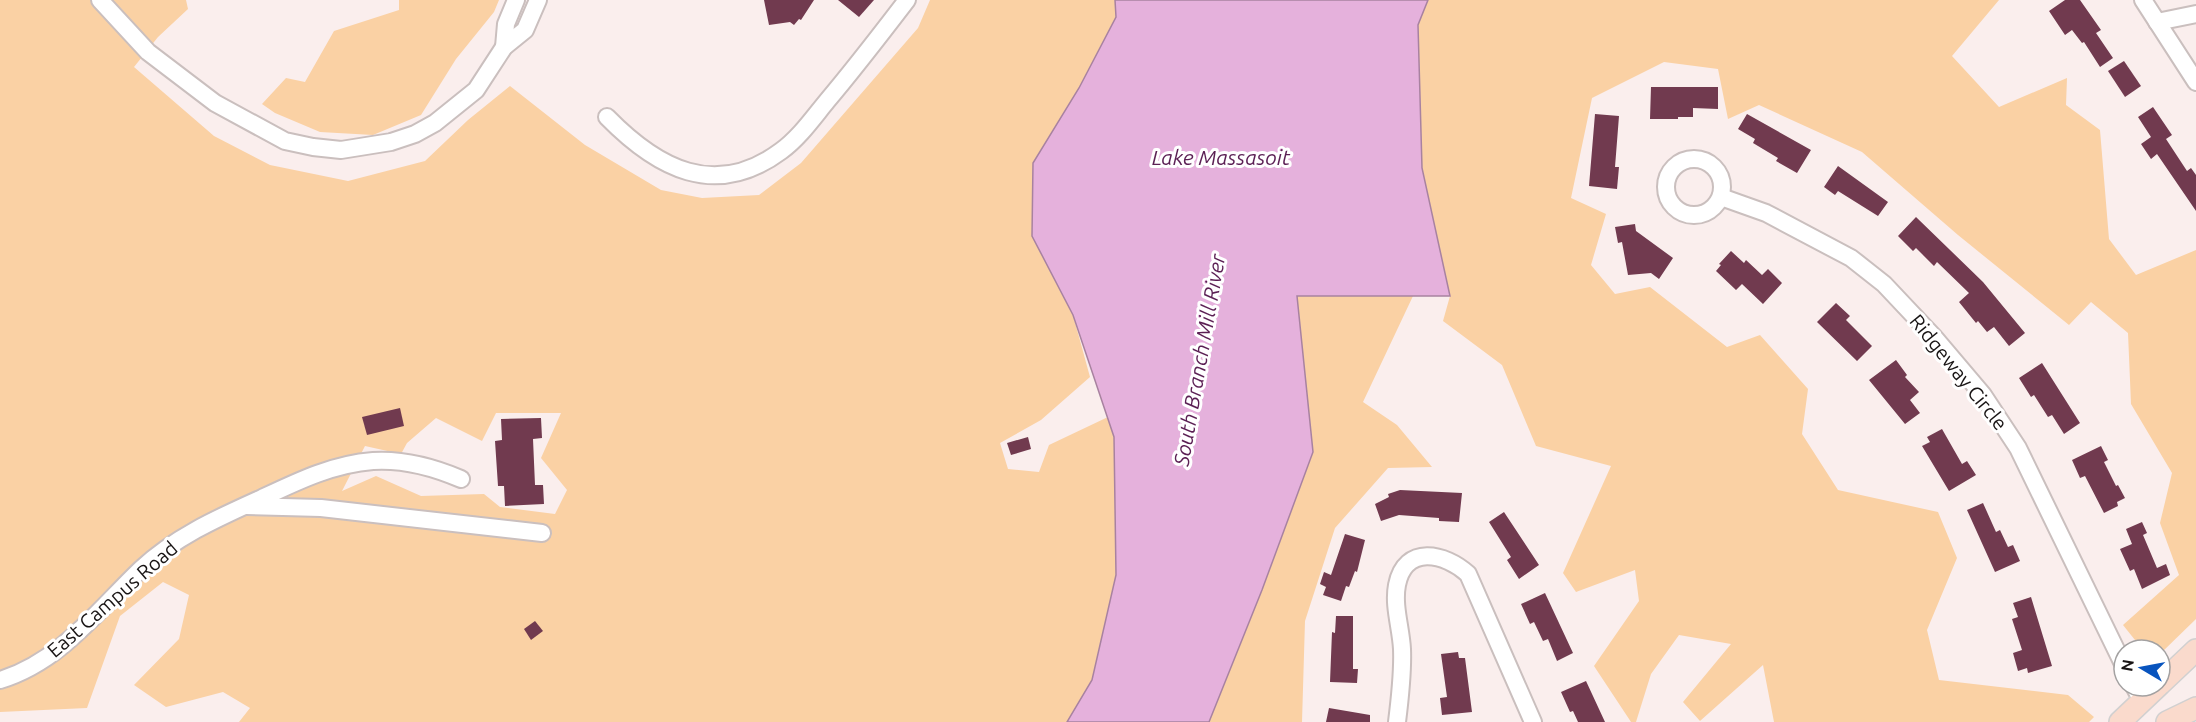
<svg xmlns="http://www.w3.org/2000/svg" width="2196" height="722" viewBox="0 0 2196 722" font-family="Ubuntu,sans-serif">
	<rect width="100%" height="100%" fill="#faeeed"/>
	<!-- green -->
	<g fill="#fad1a4" fill-rule="evenodd">
		<path d="M0,0H186L188,9L158,37L134,67L214,136L270,165L348,181L425,161L468,120L510,86L585,145L661,190L702,198L759,195L801,163L918,28L930,0H1115L1116,17L1079,88L1032,236L1073,315L1090,377L1041,420L1000,443L1008,469L1039,472L1049,445L1108,417L1114,437L1116,575L1092,681L1067,722H239L250,708L223,692L166,707L134,685L179,639L189,595L163,582L120,616L87,708L0,712ZM496,413H561L541,458L567,490L555,514L500,507L484,494L421,496L376,476L342,491L365,446L401,454L407,443L436,418L482,441Z"/>
		<polygon points="399,0 499,0 494,12 456,59 421,115 373,135 320,132 275,113 262,104 286,78 305,82 334,31 399,10"/>
		<polygon points="1428,0 1999,0 1952,56 1999,107 2067,78 2066,105 2100,130 2109,239 2136,275 2196,250 2196,619 2160,654 2160,650 2143,650 2123,625 2179,575 2160,523 2172,473 2131,404 2128,333 2091,302 2069,325 1958,235 1862,152 1759,105 1728,119 1718,69 1664,62 1592,98 1571,198 1606,214 1591,265 1615,294 1650,287 1727,347 1760,335 1808,389 1802,434 1838,490 1938,512 1957,558 1927,630 1939,680 2068,695 2094,717 2089,722 1774,722 1763,665 1700,721 1683,702 1731,644 1679,635 1651,674 1636,722 1631,722 1594,666 1639,601 1635,570 1576,592 1563,573 1611,466 1536,446 1502,365 1443,321 1450,296 1422,168 1418,25"/>
		<polygon points="1296,295 1413,296 1363,402 1397,425 1432,467 1388,468 1335,528 1305,621 1302,722 1209,722 1262,590 1313,452"/>
	</g>
	<!-- water -->
	<polygon fill="#e5b1dc" stroke="#a882a0" stroke-width="1.5" points="1115,0 1428,0 1418,25 1422,168 1450,296 1297,296 1313,452 1262,590 1209,722 1067,722 1092,680 1116,575 1114,437 1073,315 1032,236 1033,163 1079,88 1116,17"/>
	<!-- building -->
	<g fill="#713a4f">
		<polygon points="764,0 814,0 801,20 799,19 794,25 790,22 769,25"/>
		<polygon points="838,0 874,0 859,17"/>
		<polygon points="2065,0 2080,0 2101,30 2096,33 2113,58 2100,67 2084,42 2082,43 2072,30 2065,35 2049,11"/>
		<polygon points="2124,61 2141,86 2125,97 2108,71"/>
		<polygon points="1651,87 1718,87 1718,109 1693,108 1693,117 1678,117 1678,119 1650,119"/>
		<polygon points="2153,107 2172,135 2166,139 2187,171 2191,168 2196,175 2196,211 2157,154 2151,159 2141,144 2151,137 2138,117"/>
		<polygon points="1595,114 1619,116 1615,167 1619,167 1617,189 1589,186"/>
		<polygon points="1747,114 1811,150 1797,173 1776,161 1778,158 1753,143 1755,139 1738,129"/>
		<polygon points="1838,166 1888,202 1878,216 1838,191 1835,195 1824,187"/>
		<polygon points="1916,217 1983,282 2025,333 2009,346 1994,327 1987,332 1978,321 1976,323 1959,302 1969,293 1937,262 1934,266 1916,248 1913,251 1898,236"/>
		<polygon points="1635,224 1636,231 1673,258 1659,279 1651,273 1628,275 1622,242 1618,243 1615,227"/>
		<polygon points="1731,251 1744,263 1746,260 1762,275 1768,269 1782,283 1763,304 1742,284 1736,290 1716,271 1721,265 1719,264"/>
		<polygon points="1836,303 1850,316 1846,320 1872,346 1857,361 1817,322"/>
		<polygon points="1896,360 1907,375 1905,377 1919,392 1910,400 1920,413 1905,424 1869,380"/>
		<polygon points="2042,363 2080,423 2064,434 2052,415 2048,417 2034,395 2031,397 2019,378"/>
		<polygon points="400,408 404,426 367,435 362,417"/>
		<polygon points="541,418 542,438 533,439 535,485 543,485 544,504 505,506 504,486 498,486 495,441 502,440 501,419"/>
		<polygon points="1942,429 1962,464 1967,461 1976,475 1949,491 1922,446 1930,442 1927,437"/>
		<polygon points="1028,437 1031,449 1011,455 1007,443"/>
		<polygon points="2101,446 2108,460 2104,462 2116,486 2118,485 2125,498 2117,502 2118,506 2104,513 2085,476 2080,478 2072,460"/>
		<polygon points="1400,490 1462,493 1459,522 1439,521 1439,518 1399,515 1381,521 1375,504 1389,497 1388,494"/>
		<polygon points="1983,503 1996,532 2000,530 2008,547 2013,545 2020,561 1995,572 1967,510"/>
		<polygon points="1504,512 1539,565 1519,579 1507,560 1511,557 1489,522"/>
		<polygon points="2142,522 2147,533 2143,535 2157,568 2166,564 2170,575 2142,589 2134,569 2130,571 2120,549 2132,544 2126,529"/>
		<polygon points="1345,534 1365,540 1357,572 1355,571 1349,587 1346,586 1341,601 1323,595 1326,587 1320,584 1324,572 1331,575"/>
		<polygon points="1545,593 1573,653 1557,661 1548,639 1543,641 1534,622 1530,624 1521,604"/>
		<polygon points="2031,597 2052,666 2028,673 2027,668 2018,671 2013,653 2022,650 2012,619 2018,617 2013,603"/>
		<polygon points="1336,616 1353,616 1353,669 1358,669 1357,683 1330,682 1332,632 1335,633"/>
		<polygon points="535,621 543,631 531,640 524,629"/>
		<polygon points="1458,652 1459,658 1465,658 1472,712 1442,715 1440,698 1447,697 1441,654"/>
		<polygon points="1586,681 1605,722 1578,722 1573,711 1570,712 1561,692"/>
		<polygon points="1329,708 1370,715 1370,722 1326,722"/>
	</g>
	<g fill="none" stroke-linecap="round" stroke-linejoin="round">
		<!-- minor casing -->
		<g stroke="#cabfbe" stroke-width="20">
			<g id="minor">
				<polyline points="100,0 148,52 215,103 285,141 313,147 341,150 391,142 415,134 435,123 476,90 504,47 525,30 538,0"/>
				<polyline points="2143,0 2196,82"/>
				<polyline points="2157,22 2196,14"/>
				<polyline points="504,47 506,24 516,0"/>
				<path d="M607,117C657,168 715,200 781,151C799,138 813,118 827,101C855,68 881,34 907,0"/>
				<circle cx="1694" cy="187" r="28"/>
				<polyline points="1721,197 1766,213 1851,258 1884,284 1933,336 1983,395 2018,448 2124,666"/>
				<polyline points="247,506 321,508 542,533"/>
				<path d="M0,680C60,662 98,610 141,569C176,536 220,517 262,498C298,481 333,464 373,461C405,459 433,467 461,479"/>
				<polyline points="2134,686 2142,701"/>
				<path d="M1397,722C1400,698 1403,673 1402,649C1401,628 1393,606 1397,585C1405,544 1445,553 1468,574L1533,722"/>
			</g>
		</g>
		<!-- major casing -->
		<g stroke="#d1d0d0" stroke-width="24">
			<g id="major">
				<polyline points="2160,684 2196,650"/>
				<polyline points="2120,722 2158,686"/>
				<polyline points="2167,722 2196,708"/>
			</g>
		</g>
		<!-- minor -->
		<use href="#minor" stroke="#fff" stroke-width="16"/>
		<!-- major -->
		<use href="#major" stroke="#fadacc" stroke-width="21"/>
	</g>
	<g text-anchor="middle" dominant-baseline="central" stroke-width="6" stroke-linejoin="round" paint-order="stroke">
		<!-- street labels -->
		<g font-size="20" fill="#181414" stroke="#fff">
			<text transform="translate(1959 372) rotate(51)">Ridgeway Circle</text>
			<text transform="translate(112 599) rotate(-41)">East Campus Road</text>
		</g>
		<!-- water labels -->
		<g font-size="21" font-style="italic" fill="#5b1f54" stroke="#fff">
			<text x="1221" y="157">Lake Massasoit</text>
			<text transform="translate(1199 360) rotate(-80)">South Branch Mill River</text>
		</g>
	</g>
	<!-- north arrow -->
	<g transform="translate(2142 668) rotate(280)"><circle r="28" fill="#ffffff" stroke="#a3a1a1" stroke-width="1.5"/>
	<path d="M0-4.5L10 22L0 15L-10 22Z" fill="#0854be"/>
	<text y="-9" font-size="16" font-weight="bold" text-anchor="middle" fill="#181414">N</text>
	</g>
</svg>
